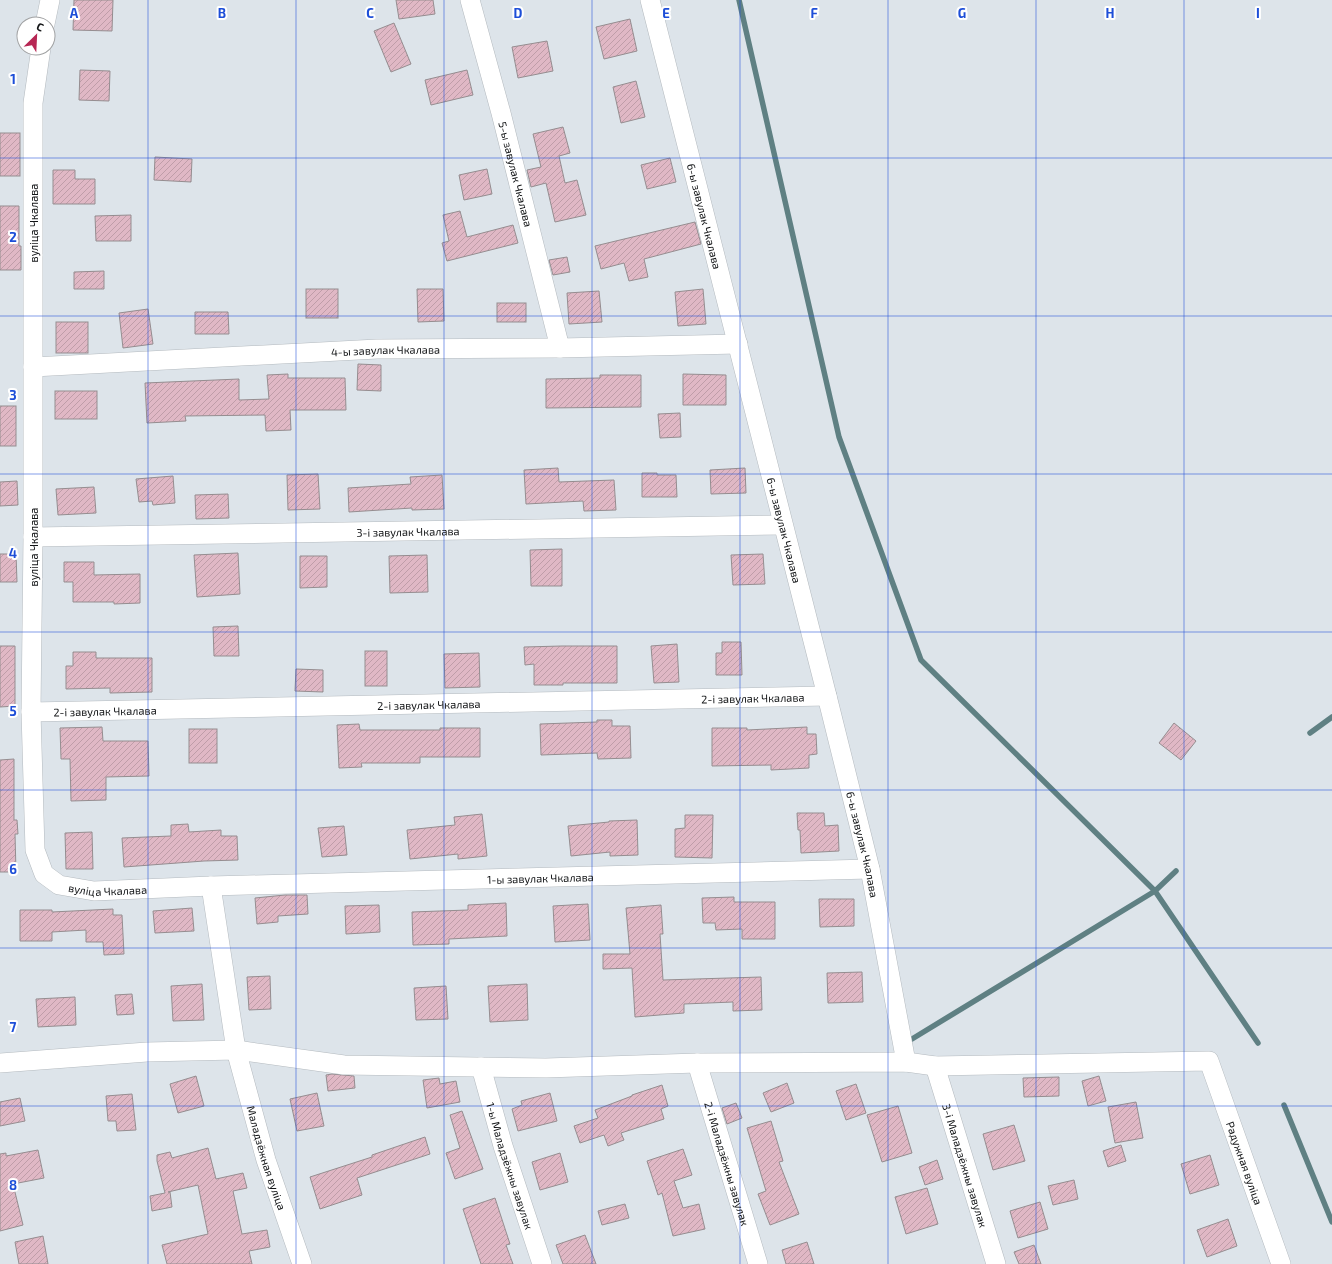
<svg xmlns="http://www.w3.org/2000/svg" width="1332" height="1264" viewBox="0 0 1332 1264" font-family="'Exo 2',sans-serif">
	<defs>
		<pattern id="building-hatch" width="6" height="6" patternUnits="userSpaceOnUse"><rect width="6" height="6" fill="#e0b8c5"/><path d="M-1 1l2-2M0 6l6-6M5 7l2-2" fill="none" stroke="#bf9da8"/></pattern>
	</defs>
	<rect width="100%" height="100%" fill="#dde4ea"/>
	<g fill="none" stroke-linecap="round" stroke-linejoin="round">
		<!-- stream -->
		<g stroke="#5f8083" stroke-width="5.5">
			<polyline points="739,0 839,437 921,660 1155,891 912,1039"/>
			<polyline points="1310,733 1332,717"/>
			<polyline points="1176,871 1155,891 1258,1043"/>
			<polyline points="1284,1105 1332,1222"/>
		</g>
	</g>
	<!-- building -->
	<g fill="url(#building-hatch)" stroke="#958d90">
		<polygon points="74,0 113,0 112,31 73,30"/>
		<polygon points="396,0 433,0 435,14 399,19"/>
		<polygon points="630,19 637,51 604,59 596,27"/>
		<polygon points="394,23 411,64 391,72 374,31"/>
		<polygon points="547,41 553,71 518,78 512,47"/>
		<polygon points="80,70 110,71 109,101 79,100"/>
		<polygon points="467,70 473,95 431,105 425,80"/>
		<polygon points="636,81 645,117 621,123 613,87"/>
		<polygon points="563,127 570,153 559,156 565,183 577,180 586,215 555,222 546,183 531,187 527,170 541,167 533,134"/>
		<rect x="0" y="133" width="20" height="43"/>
		<polygon points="155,157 192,159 191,182 154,180"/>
		<polygon points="670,158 676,182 647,189 641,165"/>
		<polygon points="487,169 492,194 464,200 459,175"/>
		<polygon points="53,170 75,170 75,179 95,179 95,204 53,204"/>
		<polygon points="0,206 19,206 19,246 21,246 21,270 0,270"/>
		<polygon points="460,211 467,237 513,225 518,243 447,261 442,243 449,241 443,215"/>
		<polygon points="131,215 131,241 96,241 95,216"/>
		<polygon points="695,222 701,244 644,259 648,277 629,281 624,263 601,269 595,246"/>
		<polygon points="567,257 570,272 553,275 549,260"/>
		<polygon points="104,271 104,289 74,289 74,272"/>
		<rect x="306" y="289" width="32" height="29"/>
		<polygon points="417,289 443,289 444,321 418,322"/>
		<polygon points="703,289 706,324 678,326 675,292"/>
		<polygon points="599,291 602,322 569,324 567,293"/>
		<rect x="497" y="303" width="29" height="19"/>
		<polygon points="148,309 153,344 123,348 119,313"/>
		<polygon points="195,312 228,312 229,334 195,334"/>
		<rect x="56" y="322" width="32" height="31"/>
		<polygon points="358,364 381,365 381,391 357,390"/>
		<polygon points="288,374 288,378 345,378 346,410 290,410 291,430 266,431 265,415 185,416 186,421 147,423 145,383 239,379 239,400 269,399 267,375"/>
		<polygon points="683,374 726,375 726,405 683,405"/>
		<polygon points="600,375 641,375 641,407 546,408 546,379 600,378"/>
		<rect x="55" y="391" width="42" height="28"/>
		<rect x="0" y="406" width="16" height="40"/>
		<polygon points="680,413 681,437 660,438 658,414"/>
		<polygon points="558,468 559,482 614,480 616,510 584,511 583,501 526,504 524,470"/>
		<polygon points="745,468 746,493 711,494 710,470"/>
		<polygon points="642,473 657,473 657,475 676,475 677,497 642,497"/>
		<polygon points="318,474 320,509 288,510 287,475"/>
		<polygon points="442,475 444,509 412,510 412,508 349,512 348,488 411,484 410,477"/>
		<polygon points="173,476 175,503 153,505 152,501 139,502 136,479"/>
		<polygon points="17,481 18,505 0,506 0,482"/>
		<polygon points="94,487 96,513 58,515 56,489"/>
		<polygon points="228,494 229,518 196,519 195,495"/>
		<polygon points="562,549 562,586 531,586 530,550"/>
		<polygon points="238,553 240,594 197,597 194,555"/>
		<polygon points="0,554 16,554 17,582 0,582"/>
		<polygon points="763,554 765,584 733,585 731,555"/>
		<polygon points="427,555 428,592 390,593 389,556"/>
		<polygon points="300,556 327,556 327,587 300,588"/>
		<polygon points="64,562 94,562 94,575 140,574 140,603 114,604 114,602 73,602 73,582 64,582"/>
		<polygon points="238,626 239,656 214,656 213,627"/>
		<polygon points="722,642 741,642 742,675 716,675 716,653 722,653"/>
		<polygon points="677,644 679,682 654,683 651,646"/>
		<polygon points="0,646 15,646 15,706 0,707"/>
		<polygon points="562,646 617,646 617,683 563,683 563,685 534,685 534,664 525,665 524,647"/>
		<rect x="365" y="651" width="22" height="35"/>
		<polygon points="73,652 96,652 96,658 152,658 152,692 110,693 110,688 66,689 66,666 73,666"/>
		<polygon points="479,653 480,687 445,688 444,654"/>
		<polygon points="296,669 323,670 323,692 295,691"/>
		<polygon points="597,720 612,720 612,726 630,726 631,758 598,759 597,753 541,755 540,724 597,722"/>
		<polygon points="1174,723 1196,741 1181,760 1159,743"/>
		<polygon points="359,724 360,730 440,730 440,728 480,728 480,757 420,757 420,763 361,763 362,767 339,768 337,725"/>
		<polygon points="102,727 103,741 148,741 149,776 106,777 106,800 71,801 70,759 61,759 60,728"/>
		<polygon points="807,727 807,734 816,734 817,754 809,755 809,768 771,770 771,765 712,766 712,728 747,728 747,730"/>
		<rect x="189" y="729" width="28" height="34"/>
		<polygon points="14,759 14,820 17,820 18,834 15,834 16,872 0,872 0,760"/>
		<polygon points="797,813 824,813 825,826 838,825 839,851 801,853 800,830 798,830"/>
		<polygon points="482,814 487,856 458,859 458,854 410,859 407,830 455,825 454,817"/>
		<polygon points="685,815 713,815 712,858 675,857 675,829 685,828"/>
		<polygon points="637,820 638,855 610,856 610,852 571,856 568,826 609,822 609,821"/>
		<polygon points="188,824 189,832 221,830 221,836 237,836 238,860 204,861 124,867 122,838 171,836 171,825"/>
		<polygon points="344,826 347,855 322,857 318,828"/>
		<polygon points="92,832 93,869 66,869 65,833"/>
		<polygon points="285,895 307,895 308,914 278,916 278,922 257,924 255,898"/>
		<polygon points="734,897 734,902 775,902 775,939 742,939 742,929 716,930 715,923 703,923 702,898"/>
		<polygon points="819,899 854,899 854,926 820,927"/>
		<polygon points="506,903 507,936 449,939 449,944 413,945 412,912 468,910 468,905"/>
		<polygon points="588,904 590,940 555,942 553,906"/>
		<polygon points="379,905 380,932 346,934 345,906"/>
		<polygon points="661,905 663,934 660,934 663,980 761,977 762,1010 733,1011 733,1002 684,1004 684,1013 635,1017 632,968 603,969 603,954 630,954 626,908"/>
		<polygon points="192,908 194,931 155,933 153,911"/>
		<polygon points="113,909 113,915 122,915 124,954 104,955 103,942 86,942 86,930 52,932 52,941 20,941 20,910 52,910 52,912"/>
		<polygon points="862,972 863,1002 828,1003 827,973"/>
		<polygon points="270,976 271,1009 249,1010 247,977"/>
		<polygon points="202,984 204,1020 173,1021 171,986"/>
		<polygon points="527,984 528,1020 490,1022 488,986"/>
		<polygon points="446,986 448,1019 416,1020 414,988"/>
		<polygon points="132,994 134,1014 117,1015 115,995"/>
		<polygon points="75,997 76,1025 38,1027 36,999"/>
		<polygon points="332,1074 354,1076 355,1088 328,1091 326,1075"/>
		<polygon points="196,1076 204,1106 178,1113 170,1084"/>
		<polygon points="1099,1076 1106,1101 1088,1106 1082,1081"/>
		<polygon points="1059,1077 1059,1096 1024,1097 1023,1078"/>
		<polygon points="439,1078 440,1084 456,1081 460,1102 427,1108 423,1080"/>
		<polygon points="787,1083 794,1103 771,1112 763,1093"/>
		<polygon points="856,1084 866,1113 846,1120 836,1091"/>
		<polygon points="662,1085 668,1106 661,1109 664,1119 621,1133 624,1140 608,1146 604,1135 580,1143 574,1126 598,1118 595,1110 632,1096 632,1095"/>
		<polygon points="317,1093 324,1126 297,1131 290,1099"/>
		<polygon points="550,1093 557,1121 518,1131 512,1109 522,1105 521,1101"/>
		<polygon points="132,1094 136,1130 117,1131 116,1121 108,1121 106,1096"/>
		<polygon points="20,1098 25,1121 0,1126 0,1102"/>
		<polygon points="1136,1102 1143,1138 1115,1143 1108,1107"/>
		<polygon points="736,1103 742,1118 727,1124 722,1108"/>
		<polygon points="898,1106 912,1153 882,1162 867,1115"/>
		<polygon points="462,1111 483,1169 455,1179 446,1153 460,1148 450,1115"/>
		<polygon points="771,1121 783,1161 779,1162 799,1214 770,1225 758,1194 766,1191 747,1128"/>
		<polygon points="1014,1125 1025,1161 993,1170 983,1134"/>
		<polygon points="425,1137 430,1154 357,1178 362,1195 320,1209 310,1177 372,1157 372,1155"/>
		<polygon points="1121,1145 1126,1161 1108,1167 1103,1151"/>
		<polygon points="208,1148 216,1179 243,1173 247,1188 233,1191 242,1234 267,1230 270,1247 249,1251 252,1264 167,1264 162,1245 208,1234 198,1185 168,1192 170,1192 172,1207 152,1211 150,1196 165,1193 157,1161 157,1155 170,1152 172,1158"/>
		<polygon points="683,1149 692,1175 674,1181 683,1208 699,1204 705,1229 673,1236 662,1193 658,1195 647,1161"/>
		<polygon points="38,1150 44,1178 13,1184 23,1225 0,1231 0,1154 6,1153 6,1156"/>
		<polygon points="560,1153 568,1182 540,1190 532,1162"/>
		<polygon points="1210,1155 1219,1185 1190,1194 1181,1164"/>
		<polygon points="937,1160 943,1179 925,1185 919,1167"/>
		<polygon points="1074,1180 1078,1199 1053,1205 1048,1186"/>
		<polygon points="927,1188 938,1224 906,1234 895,1197"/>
		<polygon points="495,1198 510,1244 506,1245 513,1264 481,1264 463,1209"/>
		<polygon points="1040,1202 1048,1229 1018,1238 1010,1211"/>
		<polygon points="625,1204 629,1218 602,1225 598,1211"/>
		<polygon points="1228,1219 1237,1246 1207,1257 1197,1230"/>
		<polygon points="585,1235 596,1264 563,1264 556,1245"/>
		<polygon points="43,1236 48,1264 19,1264 15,1242"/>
		<polygon points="807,1242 814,1264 786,1264 782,1250"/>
		<polygon points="1034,1245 1041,1264 1019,1264 1014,1252"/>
	</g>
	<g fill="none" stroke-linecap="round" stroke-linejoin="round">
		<!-- minor casing -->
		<g stroke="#b4babf" stroke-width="20">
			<g id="minor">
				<path id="s1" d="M470,0L501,113L560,348"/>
				<path id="s2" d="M650,0L827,696L870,869L906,1062"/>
				<polyline points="45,24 50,0"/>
				<path id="s3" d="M41,48L33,103V537L31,712L35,850L44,874L59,885L94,891L211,886L870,869"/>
				<path id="s4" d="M33,367L377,349L560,348L738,344"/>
				<path id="s5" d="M33,537L783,525"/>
				<path id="s6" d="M31,712L827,696"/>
				<path id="s7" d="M211,886L236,1050L266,1160L302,1264"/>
				<path id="s8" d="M0,1063L147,1052L236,1050L344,1065L546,1068L697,1063L906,1062L935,1066L1209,1061L1281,1264"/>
				<path id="s9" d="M697,1063L758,1264"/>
				<path id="s10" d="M935,1066L996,1264"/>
				<path id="s11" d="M481,1067L503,1146L542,1264"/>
			</g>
		</g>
		<!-- minor -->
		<use href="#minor" stroke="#fff" stroke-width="19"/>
	</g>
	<!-- grid -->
	<path fill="none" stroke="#1d4ed8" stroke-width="1" stroke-opacity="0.55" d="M148,0V1264M296,0V1264M444,0V1264M592,0V1264M740,0V1264M888,0V1264M1036,0V1264M1184,0V1264M0,158H1332M0,316H1332M0,474H1332M0,632H1332M0,790H1332M0,948H1332M0,1106H1332"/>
	<g text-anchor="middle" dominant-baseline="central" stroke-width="4" stroke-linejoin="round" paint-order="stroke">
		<!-- street labels -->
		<g font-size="11" fill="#121416" stroke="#fff">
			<text stroke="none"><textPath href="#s1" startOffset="180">5-ы завулак Чкалава</textPath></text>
			<text stroke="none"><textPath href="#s2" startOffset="223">6-ы завулак Чкалава</textPath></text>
			<text transform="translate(33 223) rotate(-90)">вуліца Чкалава</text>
			<text stroke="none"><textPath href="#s4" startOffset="353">4-ы завулак Чкалава</textPath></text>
			<text stroke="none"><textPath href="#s2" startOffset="547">6-ы завулак Чкалава</textPath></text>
			<text stroke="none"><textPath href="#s5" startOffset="375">3-і завулак Чкалава</textPath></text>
			<text transform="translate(33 547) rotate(-90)">вуліца Чкалава</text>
			<text stroke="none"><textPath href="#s6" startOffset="722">2-і завулак Чкалава</textPath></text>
			<text stroke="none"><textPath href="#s6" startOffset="398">2-і завулак Чкалава</textPath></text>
			<text stroke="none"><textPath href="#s6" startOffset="74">2-і завулак Чкалава</textPath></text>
			<text stroke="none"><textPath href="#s2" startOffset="871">6-ы завулак Чкалава</textPath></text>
			<text stroke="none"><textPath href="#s3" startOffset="1329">1-ы завулак Чкалава</textPath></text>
			<text stroke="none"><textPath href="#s3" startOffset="896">вуліца Чкалава</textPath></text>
			<text stroke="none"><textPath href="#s7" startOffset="278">Маладзёжная вуліца</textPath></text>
			<text stroke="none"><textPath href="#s8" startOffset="1319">Радужная вуліца</textPath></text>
			<text stroke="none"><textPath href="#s9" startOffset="105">2-і Маладзёжны завулак</textPath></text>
			<text stroke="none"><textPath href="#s10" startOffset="104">3-і Маладзёжны завулак</textPath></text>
			<text stroke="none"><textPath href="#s11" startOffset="103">1-ы Маладзёжны завулак</textPath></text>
		</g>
	</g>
	<g font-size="13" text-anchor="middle" font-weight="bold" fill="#1d4ed8" stroke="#fff" stroke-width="4" stroke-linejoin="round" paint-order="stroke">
		<text x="74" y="18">A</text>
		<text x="222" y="18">B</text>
		<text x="370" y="18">C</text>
		<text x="518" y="18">D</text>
		<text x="666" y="18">E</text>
		<text x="814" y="18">F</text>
		<text x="962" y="18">G</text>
		<text x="1110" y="18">H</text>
		<text x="1258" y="18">I</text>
		<text x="13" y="84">1</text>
		<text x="13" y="242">2</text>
		<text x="13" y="400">3</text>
		<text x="13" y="558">4</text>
		<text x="13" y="716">5</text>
		<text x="13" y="874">6</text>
		<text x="13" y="1032">7</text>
		<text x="13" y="1190">8</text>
	</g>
	<!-- north arrow -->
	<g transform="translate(36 36) rotate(24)"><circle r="19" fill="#ffffff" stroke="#a0a1a2"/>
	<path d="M0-3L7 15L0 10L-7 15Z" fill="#b72754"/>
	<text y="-6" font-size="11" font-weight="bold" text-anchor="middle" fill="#121416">С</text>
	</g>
</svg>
